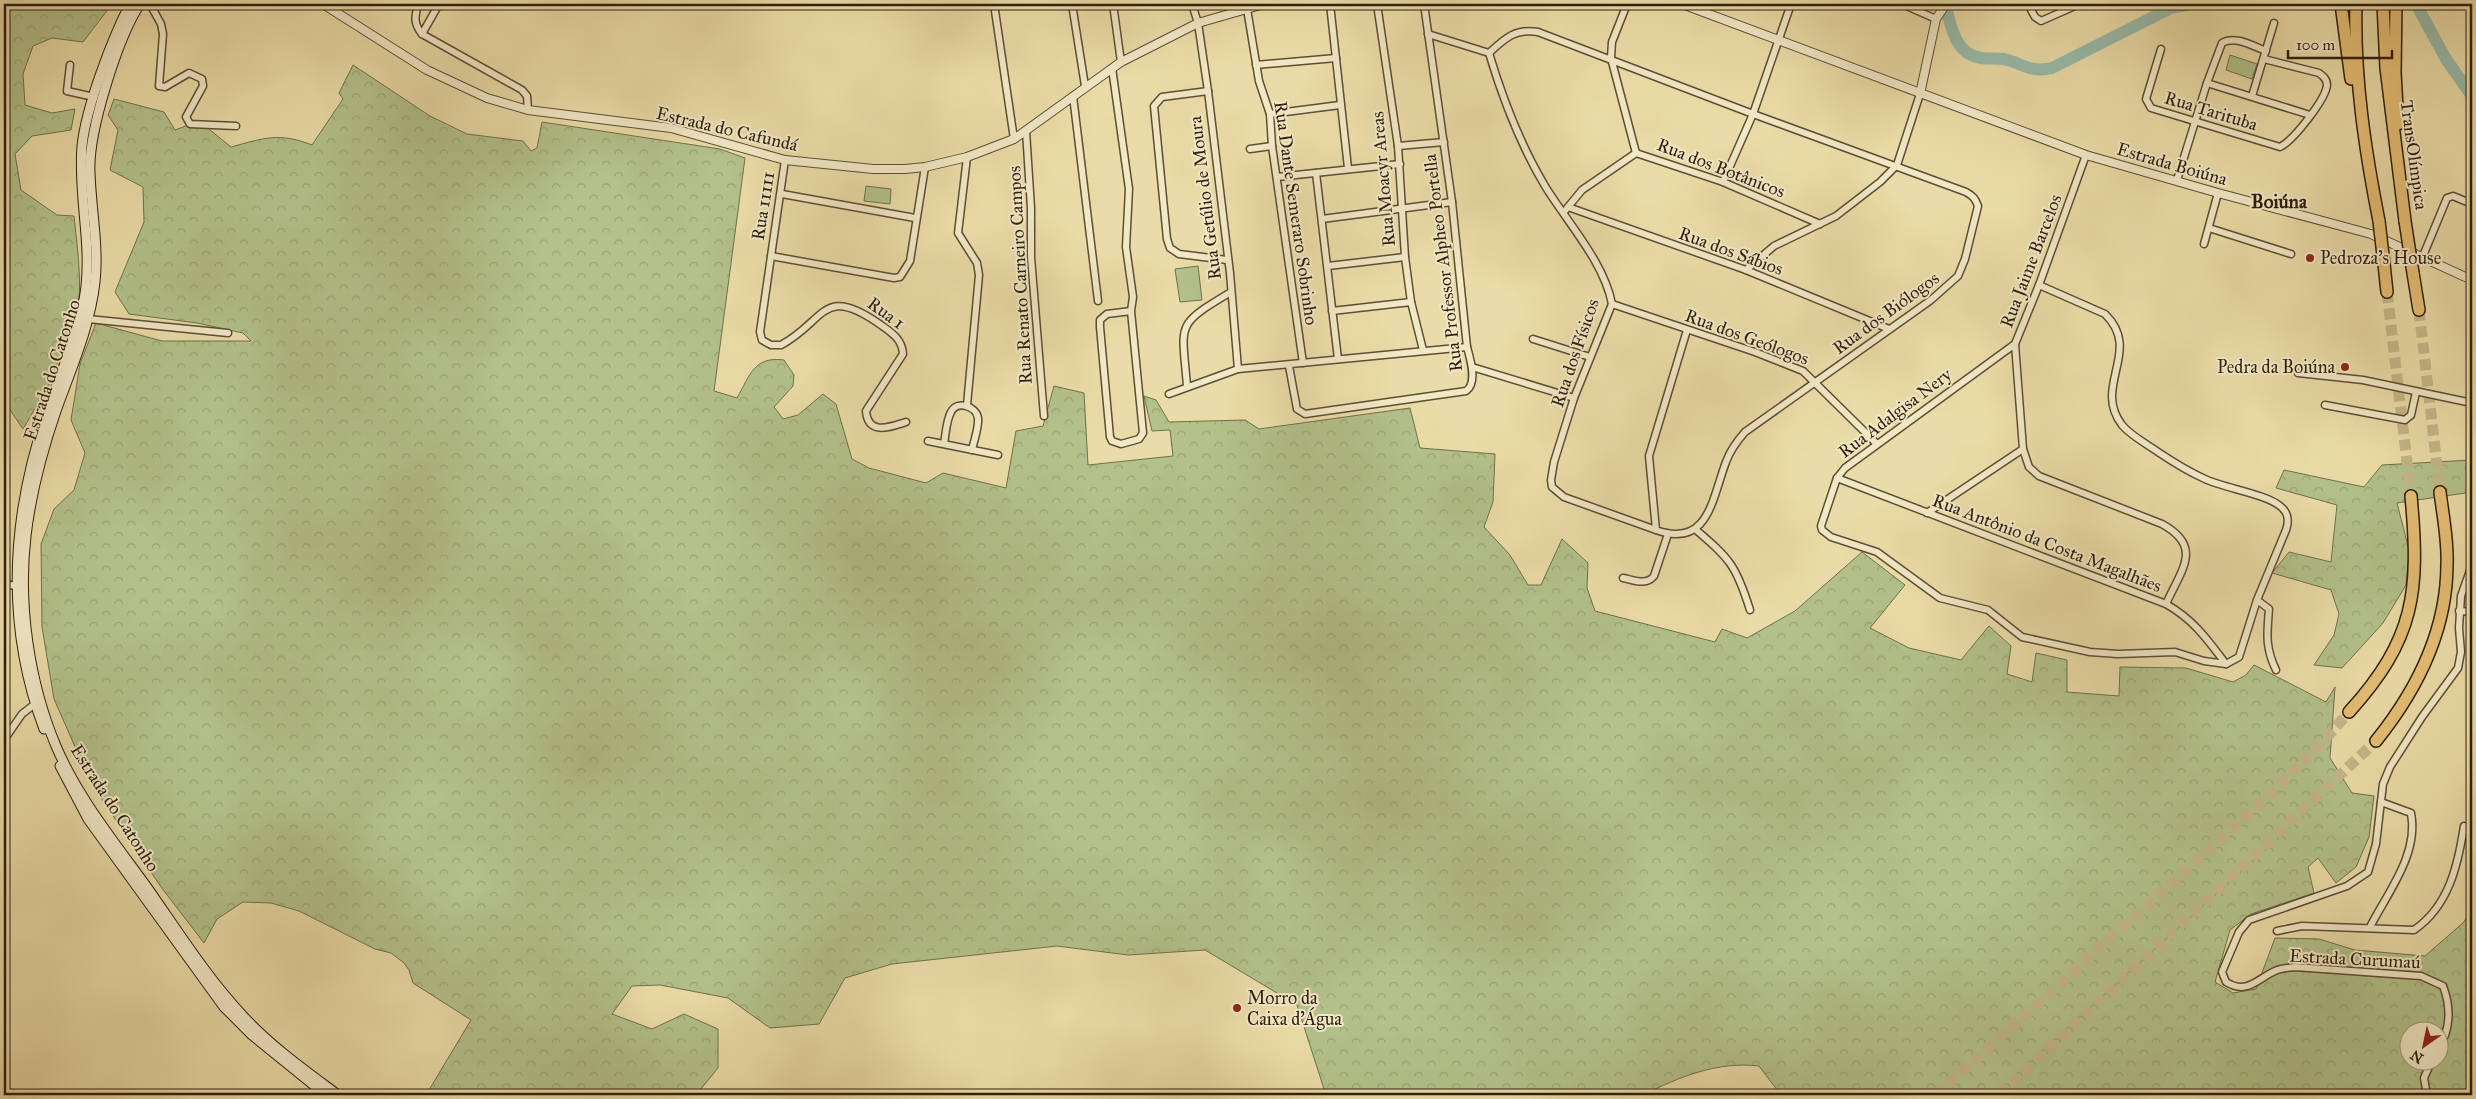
<svg xmlns="http://www.w3.org/2000/svg" width="2476" height="1099" viewBox="0 0 2476 1099" font-family="'IM FELL Great Primer',serif">
	<defs>
		<pattern id="forest-crowns" width="20" height="18" patternUnits="userSpaceOnUse" patternTransform="scale(1.25)"><rect width="20" height="18" fill="#b3c18a"/><path d="M2 6a3 3 0 1 1 6 0M12 15a3 3 0 1 1 6 0" fill="none" stroke="#9aa576"/></pattern>
	</defs>
	<rect width="100%" height="100%" fill="#eadca8"/>
	<filter id="stains"><feTurbulence type="fractalNoise" baseFrequency=".004" numOctaves="4"/><feColorMatrix values="0 0 0 0 .2 0 0 0 0 .09 0 0 0 0 .02 0 0 0 .5 -.17"/></filter>
	<radialGradient id="worn" r=".72"><stop offset=".6" stop-color="#630" stop-opacity="0"/><stop offset="1" stop-color="#630" stop-opacity=".3"/></radialGradient>
	<!-- green -->
	<g fill="#b3c18a" stroke="#70704c">
		<polygon points="2230,55 2257,64 2252,79 2226,70"/>
		<polygon points="866,186 891,189 890,204 864,201"/>
		<polygon points="1198,266 1202,300 1180,302 1175,269"/>
	</g>
	<!-- forest -->
	<g fill="url(#forest-crowns)" stroke="#70704c" fill-rule="evenodd">
		<path d="M4,4H112L83,42L52,38L33,46L23,74L25,105L52,113L75,109L71,130L32,136L15,154L21,190L57,215L74,216C77,245 83,286 77,315C69,356 44,393 23,429L4,401Z"/>
		<path d="M353,65L430,116L467,134L523,141L531,151L537,148L542,122L720,149L745,158L714,391L737,398C750,375 754,356 784,360L794,375L793,386L774,407L783,419L798,415L823,394L836,404L852,459L869,468L926,483L943,473L1006,488L1016,431L1043,426L1054,386L1084,393L1088,465L1173,456L1170,430L1152,431L1144,396L1156,400L1169,422L1245,420L1259,429L1410,408L1420,448L1495,454L1493,502L1484,527L1510,555L1528,585H1541L1562,539L1588,563L1587,588L1595,611L1715,642L1722,629L1747,638L1795,611L1862,552L1905,585L1870,628L1909,648L1961,660L1989,626L2011,646L2007,674L2032,682L2036,653L2067,660V692L2119,696L2120,667L2186,668L2233,682L2246,675L2254,665L2326,702L2335,687L2330,758L2352,793L2374,796L2369,837L2356,867L2336,883L2318,858L2308,867L2314,893L2251,914L2230,930L2215,982L2233,993L2256,989L2275,938L2319,939L2355,950L2425,956L2464,922L2472,907V1095H1781L1759,1066C1718,1061 1679,1077 1643,1095H1331L1325,1092L1297,1005L1205,950L1128,955L1057,946L892,964L845,978L819,1024L770,1028L728,998L660,985L632,986L612,1014L652,1029L684,1014L718,1029V1068L696,1095H426L471,1020L413,983L409,970L404,963L391,953L375,949L299,911L271,903L243,902L217,919L204,943L161,887L91,783L54,699L42,627L41,544L54,509L74,490L85,453L71,420L80,364L96,323L162,341H251L243,333L197,323L129,314L115,292L144,222L143,187L110,170L118,130L108,115L114,99L164,112L175,130L199,121L231,147C264,138 279,132 312,145L343,99L339,93ZM2408,1032H2438V1062H2408Z"/>
		<polygon points="2472,460 2472,492 2397,503 2409,550 2406,585 2383,623 2342,668 2314,665 2334,635 2339,614 2331,590 2272,573 2289,552 2331,562 2337,505 2276,488 2284,470 2364,487 2382,465"/>
	</g>
	<g fill="none" stroke-linecap="round" stroke-linejoin="round">
		<!-- river -->
		<g stroke="#98bbaa" stroke-width="12">
			<path d="M1945,4C1951,25 1954,54 1981,58C1988,59 1996,58 2004,59C2024,64 2030,73 2052,68L2171,8L2191,4"/>
			<polyline points="2416,4 2446,59 2472,96"/>
		</g>
		<!-- motorway-tunnel -->
		<g stroke="#c4b689" stroke-width="11" stroke-dasharray="11 5.5" stroke-linecap="butt">
			<polyline points="2387,292 2411,496"/>
			<polyline points="2419,310 2440,492"/>
			<polyline points="1936,1095 2261,803 2320,745 2349,712"/>
			<polyline points="1999,1095 2376,741"/>
		</g>
		<!-- minor casing -->
		<g stroke="#5d4e34" stroke-width="9">
			<g id="minor">
				<polyline points="150,4 161,24 163,34 159,86 165,87 189,73 202,79 203,86 186,117 190,124 236,126"/>
				<path d="M418,4C415,16 413,23 422,34"/>
				<polyline points="439,4 422,34 522,90 527,96 528,110"/>
				<polyline points="994,4 1014,139"/>
				<polyline points="1072,4 1085,86"/>
				<polyline points="1113,4 1121,62"/>
				<polyline points="1192,4 1198,23 1208,91 1230,273 1238,369"/>
				<polyline points="1330,4 1348,168"/>
				<polyline points="1377,4 1398,146 1405,257 1411,302 1423,350"/>
				<polyline points="1627,4 1612,42 1611,58 1636,153"/>
				<polyline points="1902,4 1936,19"/>
				<polyline points="2028,4 2035,17 2041,21 2075,6"/>
				<polyline points="1247,9 1259,81 1270,114 1272,146 1303,363"/>
				<path d="M1428,34L1489,53C1505,38 1516,28 1538,32L1753,114L1966,192C1973,196 1975,198 1978,206L1965,259L1958,276L1931,300L1745,432C1737,441 1730,451 1726,462C1712,498 1709,549 1656,530L1649,456L1687,330"/>
				<path d="M2161,49L2146,99L2151,108L2280,147C2293,141 2326,99 2327,85C2327,79 2323,76 2319,73L2264,59"/>
				<path d="M1489,53C1503,100 1520,144 1545,186C1567,222 1604,262 1612,304L1574,398L1554,462L1551,480L1552,487L1564,497L1656,530"/>
				<polyline points="70,65 67,91 94,97"/>
				<polyline points="1256,65 1336,58"/>
				<polyline points="1112,68 1129,189 1126,247 1133,297 1131,311 1143,433 1139,439 1121,444 1112,441 1110,437 1100,327 1100,320 1107,314 1131,311"/>
				<polyline points="2207,83 2310,115"/>
				<polyline points="1208,91 1162,97 1154,106 1167,239 1170,248 1179,254 1227,260"/>
				<polyline points="1073,96 1098,301"/>
				<polyline points="2252,96 2274,23"/>
				<polyline points="1270,114 1340,105"/>
				<polyline points="1026,131 1031,208 1031,257 1044,416"/>
				<polyline points="1398,146 1444,142"/>
				<polyline points="1250,149 1272,146"/>
				<path d="M2086,155L2039,285L2015,344L2023,449L2029,467L2039,476L2162,524C2204,547 2181,570 2166,604"/>
				<path d="M785,160L760,332L762,340L771,345H781C826,321 822,283 881,325C892,333 902,339 903,354L866,411C868,436 890,427 906,422"/>
				<polyline points="1316,173 1338,359"/>
				<polyline points="1277,177 1400,164"/>
				<path d="M2177,180L2207,83L2222,43C2235,35 2253,46 2266,51"/>
				<polyline points="1723,182 1753,114 1791,4"/>
				<polyline points="782,194 915,218"/>
				<polyline points="2469,202 2472,194"/>
				<polyline points="1568,207 1582,190 1636,153 1723,182 1820,224"/>
				<polyline points="1564,212 1568,207 1746,270 1889,329"/>
				<polyline points="1322,219 1452,202"/>
				<polyline points="2209,228 2291,254"/>
				<polyline points="2204,244 2218,193"/>
				<polyline points="771,256 894,278 900,277 910,261 925,167"/>
				<polyline points="2423,256 2447,198 2453,196 2472,204"/>
				<polyline points="1328,266 1405,257"/>
				<polyline points="1746,270 1774,246 1836,216 1880,182 1897,165 1920,94"/>
				<polyline points="1612,304 1755,352 1803,371 1877,444"/>
				<polyline points="1332,311 1411,302"/>
				<polyline points="88,319 228,333"/>
				<polyline points="1533,339 1590,357"/>
				<path d="M2015,344L1845,468L1837,478L1821,526L1822,530L1831,537L1877,552L1940,598L1988,610L2022,637L2090,652L2118,654L2175,652L2204,661L2226,664L2239,657L2257,600L2286,530C2289,521 2289,513 2280,506C2266,494 2224,488 2205,479C2189,472 2173,462 2158,452C2147,444 2131,436 2122,425C2092,386 2143,351 2105,314L2039,285"/>
				<path d="M1289,366L1297,409L1305,414L1466,391C1478,383 1470,358 1467,347L1452,202L1424,4"/>
				<polyline points="1472,367 1574,398"/>
				<polyline points="2298,373 2363,380 2472,403"/>
				<path d="M1187,386C1182,323 1174,326 1231,292"/>
				<polyline points="1169,394 1238,369 1467,347"/>
				<polyline points="967,405 979,275 977,263 958,233 967,157"/>
				<polyline points="2325,405 2405,420 2411,415 2416,392"/>
				<polyline points="928,441 998,455"/>
				<path d="M944,443C946,434 946,421 951,412C957,400 976,406 978,418C979,428 974,440 972,450"/>
				<path d="M1837,478L2166,604C2194,620 2207,639 2226,664"/>
				<polyline points="1927,513 2023,449"/>
				<path d="M1695,529C1730,559 1736,565 1750,610"/>
				<path d="M1623,578C1634,580 1646,586 1654,576L1668,534"/>
				<polyline points="4,584 16,586"/>
				<path d="M2257,600L2269,609C2267,634 2265,647 2276,670"/>
				<polyline points="2459,611 2472,612"/>
				<polyline points="4,740 22,714 35,704"/>
				<path d="M2370,927C2388,892 2419,854 2411,813L2381,802"/>
				<path d="M2277,931L2302,926L2414,930C2449,906 2458,865 2464,826"/>
				<path d="M2438,1049C2451,1030 2451,1007 2443,986L2421,976L2295,967C2288,968 2281,968 2275,971C2257,979 2247,995 2226,982L2222,972L2239,932L2249,920L2347,886L2368,872L2376,844L2383,784L2390,767L2422,717L2458,668L2461,652L2459,628L2461,596L2472,565"/>
				<polyline points="2427,1095 2424,1078 2431,1062"/>
			</g>
		</g>
		<!-- tertiary casing -->
		<g stroke="#5d4e34" stroke-width="10">
			<g id="tertiary">
				<polyline points="323,4 427,70 487,98 528,110 671,128 785,160 873,169 905,169 925,167 967,157 1014,139 1121,62 1198,23 1264,4"/>
				<polyline points="1682,4 2086,155 2218,193 2371,234 2472,280"/>
				<polyline points="1920,94 1936,19 1946,4"/>
			</g>
		</g>
		<!-- secondary casing -->
		<g stroke="#2e1f0d" stroke-width="11">
			<g id="secondary">
				<path d="M140,4C118,37 88,132 90,172C91,209 99,246 95,282C90,327 71,369 56,411C42,452 31,493 26,536C18,604 29,682 56,746C78,798 116,844 149,890C179,933 208,979 244,1017C272,1047 306,1071 338,1095"/>
				<path d="M44,729C5,625 11,519 46,415C60,372 81,331 86,286C91,239 78,193 82,146C86,107 112,39 130,4"/>
				<polyline points="60,766 88,819 224,1007 252,1035 326,1095"/>
			</g>
		</g>
		<!-- motorway casing -->
		<g stroke="#2e1f0d" stroke-width="14">
			<g id="motorway">
				<polyline points="2341,4 2351,79"/>
				<path d="M2356,4C2354,77 2365,150 2379,221"/>
				<polyline points="2383,4 2386,68 2405,221"/>
				<polyline points="2396,4 2395,73 2398,124"/>
				<polyline points="2384,264 2387,292"/>
				<polyline points="2413,273 2419,310"/>
				<path d="M2349,712C2415,639 2420,592 2411,496"/>
				<path d="M2376,741C2417,690 2447,632 2447,564C2448,540 2443,516 2440,492"/>
			</g>
		</g>
		<!-- minor -->
		<use href="#minor" stroke="#f1e8c6" stroke-width="6"/>
		<!-- tertiary -->
		<use href="#tertiary" stroke="#f1e8c6" stroke-width="8"/>
		<!-- secondary -->
		<use href="#secondary" stroke="#f1e8c6" stroke-width="9"/>
		<!-- motorway -->
		<use href="#motorway" stroke="#e5be74" stroke-width="11"/>
		<!-- motorway-bridge casing -->
		<g stroke="#2e1f0d" stroke-width="14" stroke-linecap="butt">
			<g id="motorway-bridge">
				<polyline points="2379,221 2384,264"/>
				<polyline points="2405,221 2413,273"/>
			</g>
		</g>
		<!-- motorway-bridge -->
		<use href="#motorway-bridge" stroke="#e5be74" stroke-width="11"/>
	</g>
	<!-- markers -->
	<g fill="#8f2418" stroke="#f1e8c6" stroke-width="2">
		<circle cx="2310" cy="258" r="5"/>
		<circle cx="2345" cy="367" r="5"/>
		<circle cx="1237" cy="1008" r="5"/>
	</g>
	<g text-anchor="middle" dominant-baseline="central" stroke-width="4" stroke-linejoin="round" paint-order="stroke">
		<!-- street labels -->
		<g font-size="18" fill="#2e1f0d" stroke="#f1e8c6">
			<text transform="translate(2211 111) rotate(17)">Rua Tarituba</text>
			<text transform="translate(727 129) rotate(13)">Estrada do Cafundá</text>
			<text transform="translate(2414 155) rotate(82)">TransOlímpica</text>
			<text transform="translate(2172 164) rotate(16)">Estrada Boiúna</text>
			<text transform="translate(1721 168) rotate(21)">Rua dos Botânicos</text>
			<text transform="translate(1383 179) rotate(-95)">Rua Moacyr Areas</text>
			<text transform="translate(1205 198) rotate(-97)">Rua Getúlio de Moura</text>
			<text transform="translate(763 206) rotate(-81)">Rua 11111</text>
			<text transform="translate(1296 213) rotate(82)">Rua Dante Semeraro Sobrinho</text>
			<text transform="translate(1731 251) rotate(20)">Rua dos Sábios</text>
			<text transform="translate(2031 261) rotate(-69)">Rua Jaime Barcelos</text>
			<text transform="translate(1443 263) rotate(-97)">Rua Professor Alpheo Portella</text>
			<text transform="translate(1020 275) rotate(-93)">Rua Renato Carneiro Campos</text>
			<text transform="translate(886 313) rotate(36)">Rua 1</text>
			<text transform="translate(1886 313) rotate(-36)">Rua dos Biólogos</text>
			<text transform="translate(1747 337) rotate(20)">Rua dos Geólogos</text>
			<text transform="translate(1575 353) rotate(-71)">Rua dos Físicos</text>
			<text transform="translate(52 370) rotate(-72)">Estrada do Catonho</text>
			<text transform="translate(1895 413) rotate(-37)">Rua Adalgisa Nery</text>
			<text transform="translate(2047 543) rotate(21)">Rua Antônio da Costa Magalhães</text>
			<text transform="translate(115 808) rotate(57)">Estrada do Catonho</text>
			<text transform="translate(2355 959) rotate(3)">Estrada Curumaú</text>
		</g>
		<!-- poi labels -->
		<g font-size="18" fill="#2e1f0d" stroke="#f1e8c6" text-anchor="start">
			<text x="2320" y="258">Pedroza's House</text>
			<text x="2335" y="367" text-anchor="end">Pedra da Boiúna</text>
			<text x="1247" y="998">Morro da<tspan x="1247" dy="21">Caixa d'Água</tspan></text>
		</g>
		<!-- neighbourhood labels -->
		<g font-size="19" font-weight="bold" fill="#2e1f0d" stroke="#f1e8c6">
			<text x="2279" y="201">Boiúna</text>
		</g>
	</g>
	<!-- margin -->
	<rect width="2476" height="1099" fill="none" stroke="#eadca8" stroke-width="20"/>
	<rect x="5" y="5" width="2466" height="1089" fill="none" stroke="#2e1f0d" stroke-width="2.5"/>
	<rect x="10" y="10" width="2456" height="1079" fill="none" stroke="#2e1f0d"/>
	<!-- north arrow -->
	<g transform="translate(2424 1046) rotate(213)"><circle r="24" fill="#f1e8c6" stroke="#a3987c"/>
	<path d="M0-4L9 19L0 12L-9 19Z" fill="#8f2418"/>
	<text y="-8" font-size="14" font-weight="bold" text-anchor="middle" fill="#2e1f0d">N</text>
	</g>
	<!-- scale -->
	<path d="M2288 50v8h104v-8" fill="none" stroke="#2e1f0d" stroke-width="2.5"/>
	<text x="2296" y="50" font-size="15" fill="#2e1f0d" stroke="#f1e8c6" stroke-width="4" paint-order="stroke">100 m</text>
	<rect width="100%" height="100%" filter="url(#stains)"/>
	<rect width="100%" height="100%" fill="url(#worn)"/>
</svg>
